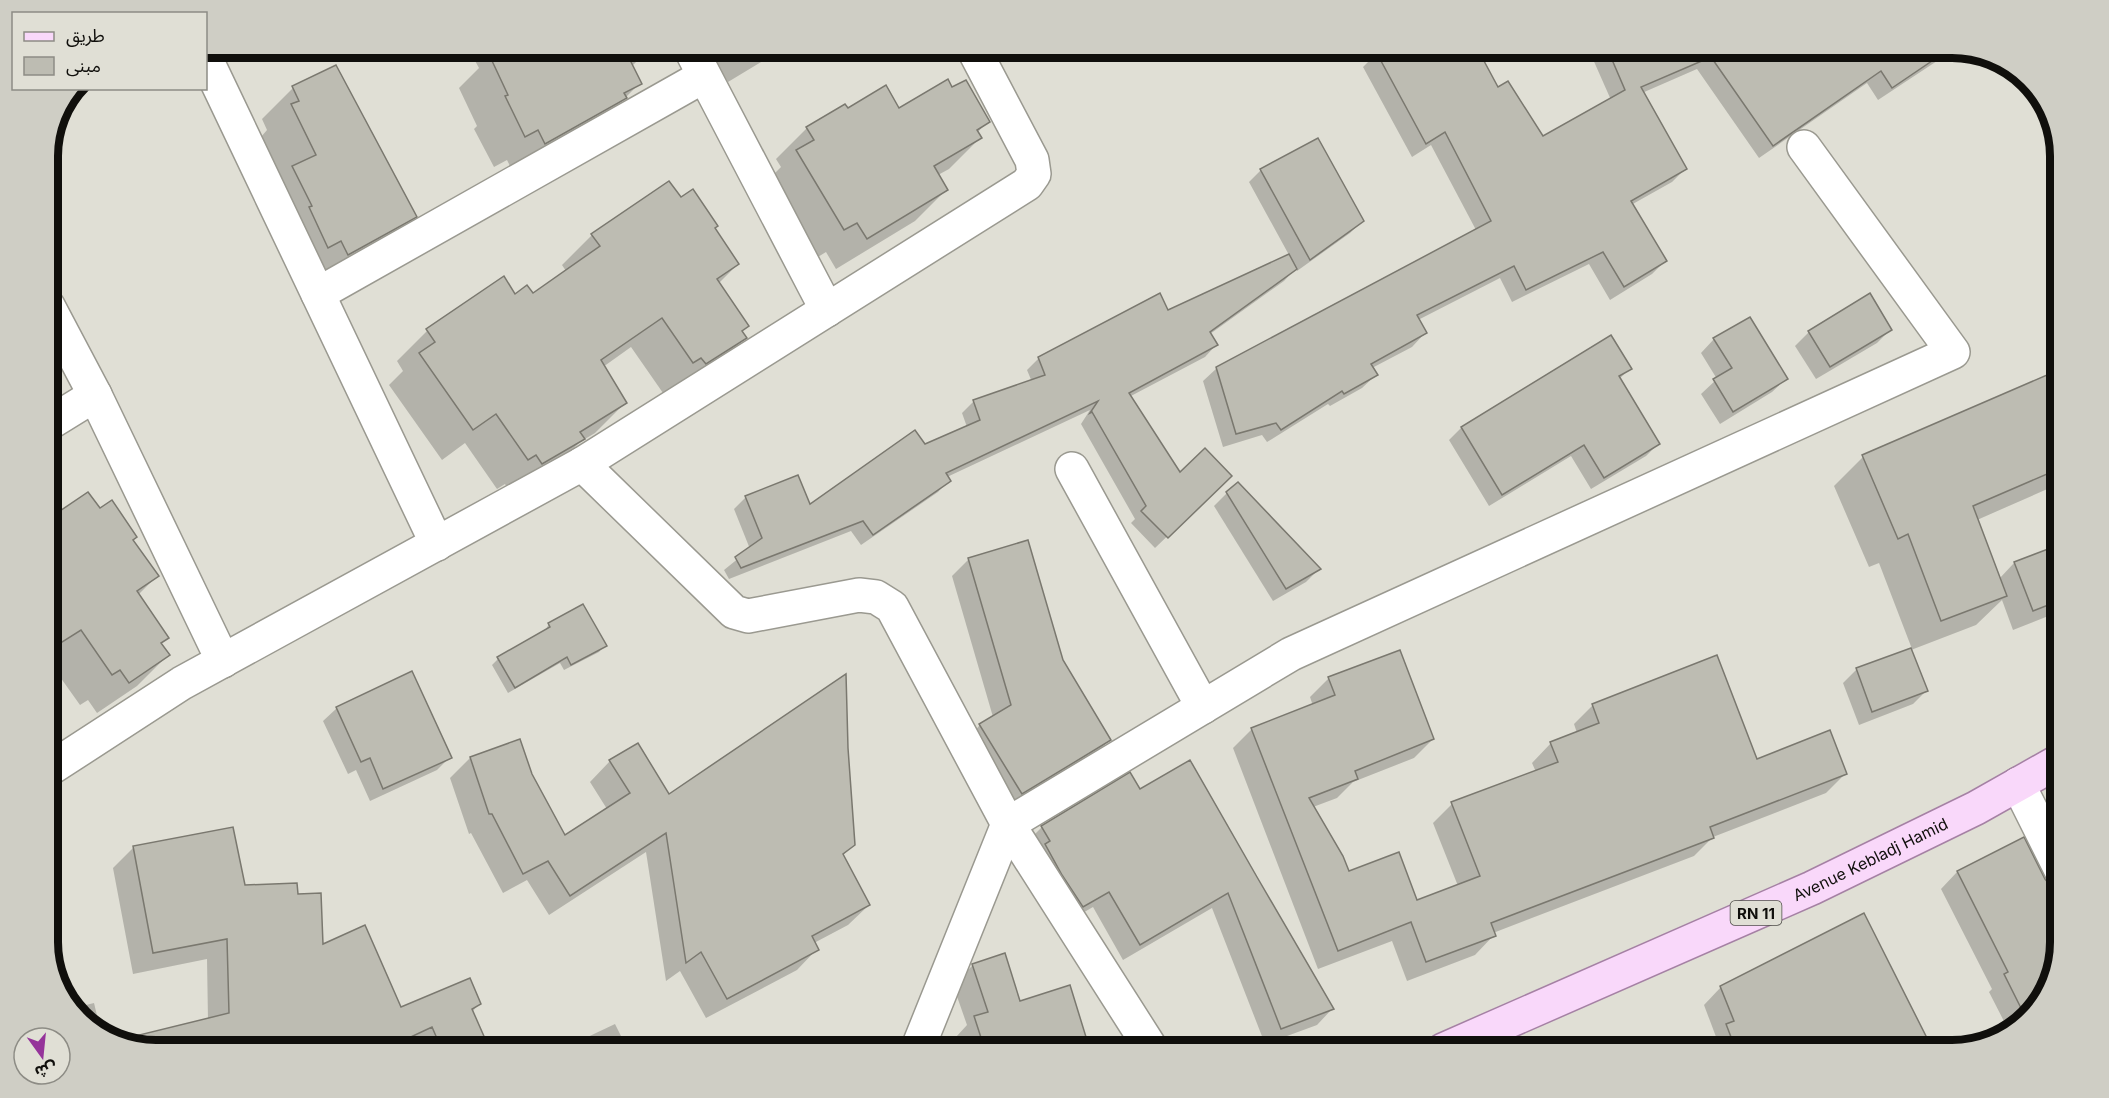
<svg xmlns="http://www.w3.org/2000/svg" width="2109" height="1098" viewBox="0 0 2109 1098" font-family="Inter,'Noto Sans Arabic',sans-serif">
	<rect width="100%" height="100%" fill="#e0dfd5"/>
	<!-- shadow -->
	<g fill="#0003">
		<polygon points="468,48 632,48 638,60 631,67 640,83 594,129 514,174 507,160 494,167 474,129 477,126 459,88 479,68"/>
		<polygon points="690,48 784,48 728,82 718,66 705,74"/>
		<polygon points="1386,48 1475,48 1497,89 1543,138 1611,100 1588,48 1950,48 1937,61 1878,100 1867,83 1759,158 1697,69 1642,93 1685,169 1672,182 1631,205 1665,261 1652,274 1610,300 1589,264 1512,302 1500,278 1418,320 1425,333 1412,347 1372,368 1376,375 1362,388 1330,406 1328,404 1267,442 1262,435 1223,447 1203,381 1217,368 1476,230 1431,145 1412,157 1363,67 1377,53"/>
		<polygon points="293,88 415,217 384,248 317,285 262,199 282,179 261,137 267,130 262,119"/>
		<polygon points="952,89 988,121 977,133 980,138 949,169 938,175 946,190 915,221 836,269 826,252 813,260 766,182 781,167 776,159 807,128 847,110 898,110"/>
		<polygon points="1261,170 1362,221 1350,233 1297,271 1296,268 1284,281 1210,334 1216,345 1205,357 1129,397 1180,474 1230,476 1155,548 1131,523 1135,519 1081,424 1090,410 947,477 949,480 938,492 861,545 851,531 729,579 724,570 750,549 734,509 746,497 809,507 925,446 967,427 962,413 974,401 1032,382 1027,370 1039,358 1168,312 1289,255 1249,182"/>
		<polygon points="680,199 714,229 738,264 719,283 745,338 715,368 675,393 671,388 663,393 631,347 603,367 625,403 595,433 580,442 553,469 511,494 505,484 497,489 465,443 442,460 389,385 403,371 397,361 427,331 503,278 515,296 532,295 566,271 562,265 592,235"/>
		<polygon points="1870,295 1890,330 1877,343 1816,379 1795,346 1809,332"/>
		<polygon points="1749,319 1786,379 1772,392 1720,424 1701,394 1717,379 1701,353 1714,339"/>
		<polygon points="1611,337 1630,369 1619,379 1658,444 1646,456 1591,489 1571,456 1489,506 1449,440 1461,428"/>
		<polygon points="2061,370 2061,483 1977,520 1999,579 2014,563 2061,545 2061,611 2013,630 2002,600 1976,625 1911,650 1926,691 1913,704 1859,725 1843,683 1856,670 1912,649 1879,563 1869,567 1834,486 1863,457"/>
		<polygon points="1227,493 1319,569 1306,582 1273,601 1214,506"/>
		<polygon points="99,511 132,541 157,576 138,595 160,644 168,655 137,686 97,713 88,700 80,705 48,660 48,521"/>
		<polygon points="969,559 1062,661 1109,740 1093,757 1005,809 964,742 980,725 993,717 952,576"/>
		<polygon points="549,624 605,645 599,652 564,670 560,663 508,693 492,665 498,659 544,632"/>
		<polygon points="1329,678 1433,739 1414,758 1353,782 1337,798 1313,807 1348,873 1416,902 1458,886 1433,823 1452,804 1536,772 1532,763 1551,743 1577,733 1574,724 1593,705 1757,761 1845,774 1826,793 1713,837 1694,856 1493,933 1494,935 1475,955 1407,981 1392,941 1318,969 1233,748 1252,729 1313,706 1310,697"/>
		<polygon points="337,708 450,757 437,770 370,801 356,770 348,774 323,721"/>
		<polygon points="847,748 854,844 842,856 869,905 848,925 814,943 817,949 797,970 706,1018 680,971 666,981 646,852 549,915 527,880 503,893 471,833 469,834 450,778 470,758 530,775 564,837 607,809 590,782 610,761 668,796"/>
		<polygon points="1140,791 1332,1009 1317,1025 1265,1044 1212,908 1123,960 1093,907 1067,922 1026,843 1042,827"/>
		<polygon points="2061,820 2061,877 2041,838"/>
		<polygon points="2023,839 2043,879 2049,887 2061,890 2061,941 2050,990 2010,1033 1989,992 1992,989 1941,889 1957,872"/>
		<polygon points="134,847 243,887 296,896 321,946 401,1009 479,1004 472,1012 488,1050 412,1050 411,1047 405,1050 157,1050 120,1041 208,1020 207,959 133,974 113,868"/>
		<polygon points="973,965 1019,1003 1087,1050 960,1050 956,1037 967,1025 953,985"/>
		<polygon points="1721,987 1924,1050 1721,1050 1704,1005"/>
		<polygon points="94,1003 101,1032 74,1008"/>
		<polygon points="615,1024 628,1050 560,1050"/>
	</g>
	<!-- building -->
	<g fill="#bdbcb2" stroke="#7a786f" stroke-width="1.5">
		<polygon points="486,48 624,48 642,84 624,93 627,98 545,144 538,130 525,137 505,96 508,95"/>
		<polygon points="1374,48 1477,48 1498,87 1508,81 1543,136 1625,90 1607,48 1951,48 1892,88 1881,71 1773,146 1711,57 1641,87 1687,169 1631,201 1667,261 1624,287 1603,252 1526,290 1514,266 1417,315 1427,333 1371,364 1378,375 1344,394 1342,391 1281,430 1276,423 1236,434 1216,367 1491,221 1445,132 1426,144"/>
		<polygon points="336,65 417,217 348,255 341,241 328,248 309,207 312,206 292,166 316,155 291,104 299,101 292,86"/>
		<polygon points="948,79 952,87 966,80 990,122 977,130 982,138 934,166 948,190 867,239 857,223 844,230 796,150 814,140 806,127 845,104 848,108 886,85 899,108"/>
		<polygon points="1318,138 1364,221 1310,260 1260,169"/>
		<polygon points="669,181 681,197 693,189 718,226 715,228 739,264 717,279 749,326 742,331 747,338 706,364 701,358 693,363 662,318 601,360 627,403 580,432 585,439 542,464 536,455 528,460 496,414 473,430 419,353 435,342 426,329 504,276 515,294 527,285 533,293 600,246 591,234"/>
		<polygon points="1289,254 1297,269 1210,332 1218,345 1129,393 1180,472 1205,448 1232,476 1168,538 1141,511 1146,506 1092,412 1090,413 1098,401 946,473 951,481 873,535 863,521 741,568 735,557 762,538 745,496 798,475 810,504 915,430 925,444 980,420 973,400 1045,375 1038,357 1160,293 1168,310"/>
		<polygon points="1870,293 1892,330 1830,367 1808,331"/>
		<polygon points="1750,317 1788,379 1733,412 1713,379 1732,368 1713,338"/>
		<polygon points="1611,335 1632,369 1619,376 1660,444 1604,478 1584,445 1502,495 1461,427"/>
		<polygon points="2061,369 2061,468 1973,506 2007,596 1941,621 1908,534 1898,539 1862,455"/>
		<polygon points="1238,482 1321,569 1286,589 1226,492"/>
		<polygon points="88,492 100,508 112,500 137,537 133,540 159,576 137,591 169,638 161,643 170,655 129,683 120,670 112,675 81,630 48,651 48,519"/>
		<polygon points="1028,540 1063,660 1111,740 1022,794 979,724 1011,705 968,558"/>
		<polygon points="2061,544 2061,600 2033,611 2014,562"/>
		<polygon points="583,604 607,646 571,665 567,657 515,688 497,657 550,627 548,623"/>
		<polygon points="1911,648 1928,691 1872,712 1856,668"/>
		<polygon points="1400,650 1434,739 1355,771 1358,779 1309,798 1343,856 1349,871 1399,852 1417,900 1480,876 1451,802 1558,762 1550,742 1599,723 1592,704 1717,655 1757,759 1830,730 1847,774 1710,827 1714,838 1491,923 1496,936 1426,962 1411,922 1338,951 1251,728 1335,695 1328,677"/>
		<polygon points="412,671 452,758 383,789 370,758 361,762 336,707"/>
		<polygon points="846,674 848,748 855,845 843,854 870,905 812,936 819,950 727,999 701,952 686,963 666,833 570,896 548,861 523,874 492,814 489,814 470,757 520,739 532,774 565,835 630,793 609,760 638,743 669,794"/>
		<polygon points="1190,760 1257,877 1334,1009 1281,1029 1228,893 1140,945 1109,892 1083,907 1062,875 1045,844 1050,841 1041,826 1130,772 1140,789"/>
		<polygon points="233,827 245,885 297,883 298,894 321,893 323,944 365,925 401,1007 470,978 481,1004 472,1009 490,1050 442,1050 432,1027 383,1050 157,1050 131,1044 131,1037 229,1013 227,939 153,953 133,846"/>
		<polygon points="2024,837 2045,879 2051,886 2061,889 2061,941 2050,990 2025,1016 2004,974 2008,972 1957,871"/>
		<polygon points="1864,913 1933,1050 1736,1050 1726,1024 1734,1021 1720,986"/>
		<polygon points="1005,953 1020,1001 1070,985 1090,1050 985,1050 974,1016 988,1012 972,964"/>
	</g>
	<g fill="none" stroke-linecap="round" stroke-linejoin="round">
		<!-- minor casing -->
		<g stroke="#9a9990" stroke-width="36">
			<g id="minor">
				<polyline points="690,48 827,310"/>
				<polyline points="206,59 437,544"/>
				<polyline points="318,294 704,76"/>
				<polyline points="48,306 95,395 223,661"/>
				<polyline points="48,424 95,395"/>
				<polyline points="582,464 734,612 748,616 859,595 876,597 892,607 1008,824 1152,1050"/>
				<polyline points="1072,469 1203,707"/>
				<polyline points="48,770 182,683 582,464 1027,184 1034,174 1032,160 973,48"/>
				<polyline points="2018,784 2061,870"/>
				<polyline points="917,1050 1008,824 1291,654 1953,352 1804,147"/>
			</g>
		</g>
		<!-- primary casing -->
		<g stroke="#a581a4" stroke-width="36">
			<g id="primary">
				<path id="s1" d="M1443,1050L1812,888L1976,808L2061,760"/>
			</g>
		</g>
		<!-- minor -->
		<use href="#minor" stroke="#fff" stroke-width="33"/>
		<!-- primary -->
		<use href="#primary" stroke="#f9d8fa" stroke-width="33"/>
	</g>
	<g text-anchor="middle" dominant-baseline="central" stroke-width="4.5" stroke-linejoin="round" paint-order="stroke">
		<!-- shield labels -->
		<rect fill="#e0dfd5" stroke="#4e4d48" stroke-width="1.5" x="1730.5" y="901" width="51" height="24" rx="4.5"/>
		<g font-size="15" font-weight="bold" fill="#100f0c">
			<text x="1756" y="913">RN 11</text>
		</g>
		<!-- street labels -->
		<g font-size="16" fill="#100f0c" stroke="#e0dfd5">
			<text stroke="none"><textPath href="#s1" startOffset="468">Avenue Kebladj Hamid</textPath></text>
		</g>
	</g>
	<!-- crop -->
	<path d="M0 0H2109V1098H0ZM156 58H1952A98 98 0 0 1 2050 156V942A98 98 0 0 1 1952 1040H156A98 98 0 0 1 58 942V156A98 98 0 0 1 156 58Z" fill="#cfcec5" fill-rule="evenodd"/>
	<path fill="none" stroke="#100f0c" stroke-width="8" d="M156 58H1952A98 98 0 0 1 2050 156V942A98 98 0 0 1 1952 1040H156A98 98 0 0 1 58 942V156A98 98 0 0 1 156 58Z"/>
	<!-- legend -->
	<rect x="12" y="12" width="195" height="78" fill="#e0dfd5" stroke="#8d8c85" stroke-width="1.5"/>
	<rect x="24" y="32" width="30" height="9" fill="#f9d8fa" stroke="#8d8c85" stroke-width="1.5"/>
	<text x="66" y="42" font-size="18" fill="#100f0c">طريق</text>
	<rect x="24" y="57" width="30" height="18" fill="#bdbcb2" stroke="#8d8c85" stroke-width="1.5"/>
	<text x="66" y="72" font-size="18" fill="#100f0c">مبنى</text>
	<!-- north arrow -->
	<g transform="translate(42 1056) rotate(165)"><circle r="28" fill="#e0dfd5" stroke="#8d8c85" stroke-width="1.5"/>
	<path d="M0-4.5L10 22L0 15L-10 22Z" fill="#95339a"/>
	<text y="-9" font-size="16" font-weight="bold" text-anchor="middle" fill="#100f0c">ش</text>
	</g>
</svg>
